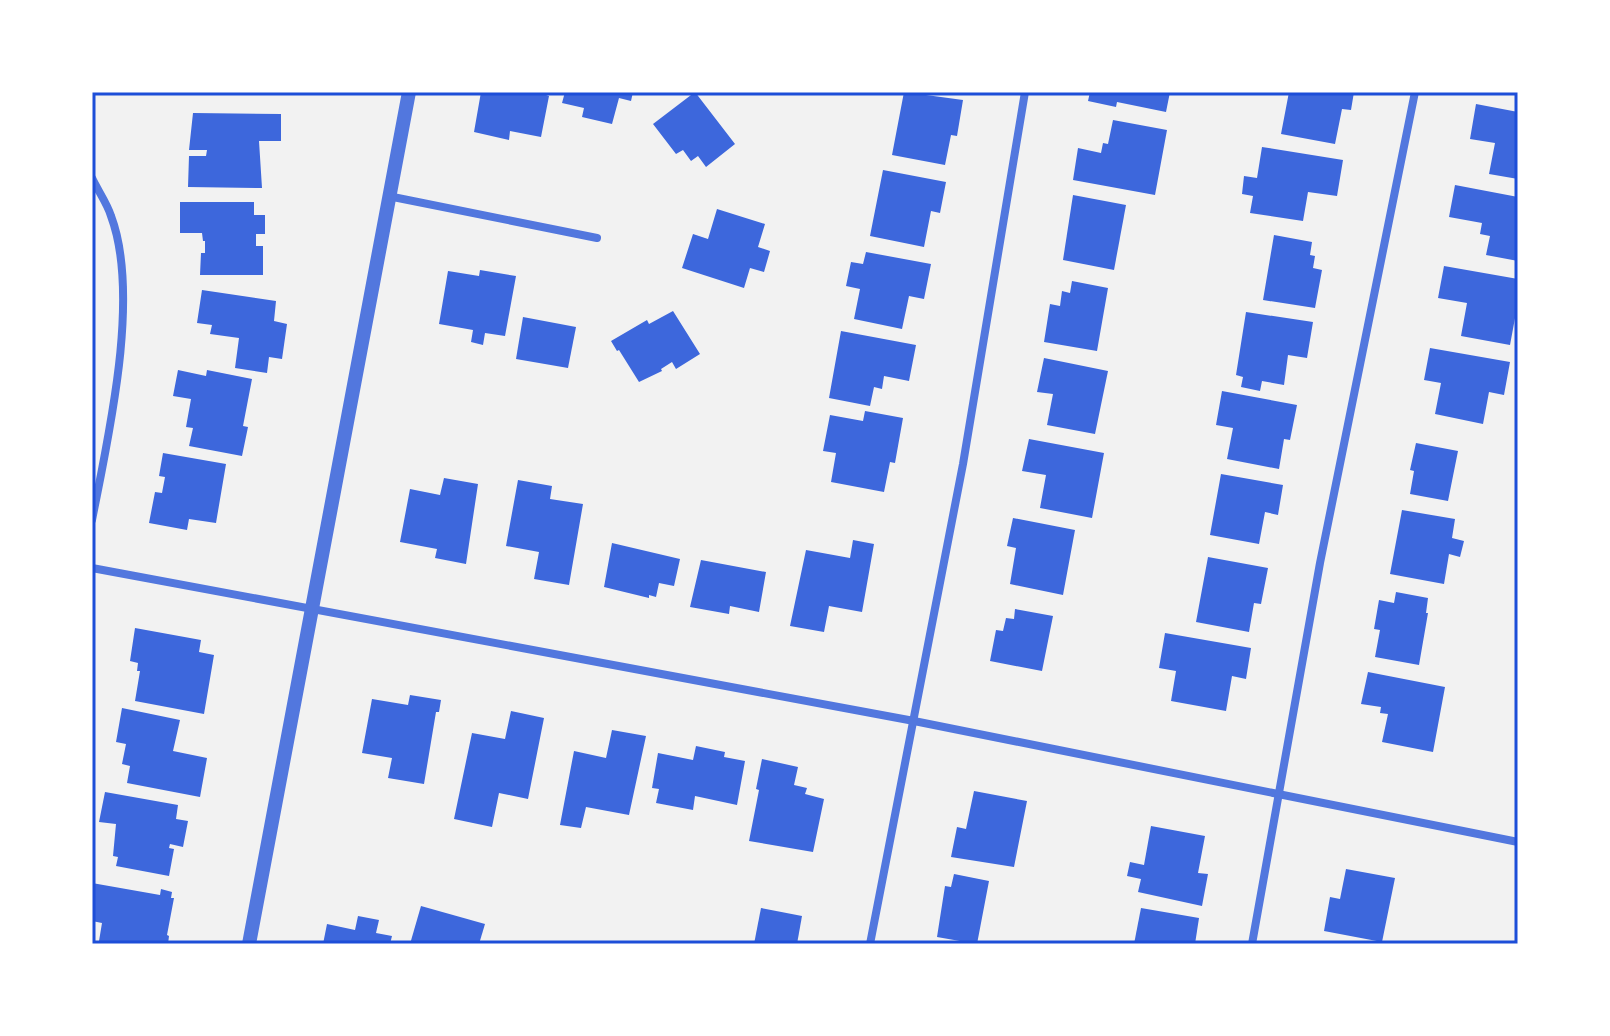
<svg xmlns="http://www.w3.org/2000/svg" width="1610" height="1036" viewBox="0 0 1610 1036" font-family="Overpass,sans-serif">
	<rect width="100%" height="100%" fill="#f2f2f2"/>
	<!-- building -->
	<g fill="#3d67dc">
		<polygon points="481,92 538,92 549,96 541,137 510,131 509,140 474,132"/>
		<polygon points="565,92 633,92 631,101 619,98 612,124 582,117 584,108 562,103"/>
		<polygon points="695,92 735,144 706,167 698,156 691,161 683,150 676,154 653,124"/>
		<polygon points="904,92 963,100 957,136 951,135 945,165 892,155"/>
		<polygon points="1090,92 1170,92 1166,112 1117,102 1116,107 1088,101"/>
		<polygon points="1289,92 1354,92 1351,110 1342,109 1335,144 1281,134"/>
		<polygon points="1476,104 1518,112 1518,179 1489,174 1495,143 1470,139"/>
		<polygon points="193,113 281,114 281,141 259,141 262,188 188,187 189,156 206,156 207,150 189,150"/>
		<polygon points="1113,120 1167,130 1155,195 1073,180 1078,148 1101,153 1103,143 1108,144"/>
		<polygon points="1262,147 1343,160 1337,196 1308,192 1303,221 1250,213 1253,196 1242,194 1244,176 1257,178"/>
		<polygon points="883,170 946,182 940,213 931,211 924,247 870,236"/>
		<polygon points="1455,185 1518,197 1518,261 1486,255 1490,236 1480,234 1482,223 1449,217"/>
		<polygon points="1073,195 1126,205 1114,270 1063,260"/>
		<polygon points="180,202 254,202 254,215 265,215 265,234 256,234 256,246 263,246 263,275 200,275 201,253 205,253 205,241 203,241 202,233 180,233"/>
		<polygon points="717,209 765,224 758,247 770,251 764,272 750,268 744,288 682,268 693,234 708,239"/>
		<polygon points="1274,235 1312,242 1310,255 1315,256 1313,268 1322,270 1315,308 1263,300"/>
		<polygon points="866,252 931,264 924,299 909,296 902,329 854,319 860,289 846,286 851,262 863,264"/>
		<polygon points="1444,266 1518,279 1518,302 1510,345 1461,336 1467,303 1438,298"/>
		<polygon points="480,270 516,276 505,336 485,333 483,345 471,342 473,330 439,324 448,271 479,276"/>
		<polygon points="1072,281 1108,288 1097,351 1044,342 1050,304 1060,306 1062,291 1070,293"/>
		<polygon points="202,290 276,301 274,321 287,324 282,359 269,357 267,373 235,368 239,338 210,334 212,325 197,323"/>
		<polygon points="673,311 700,354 676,369 672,362 661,369 662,371 639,382 619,350 617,351 611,341 647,320 649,324"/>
		<polygon points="1246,312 1313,322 1307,358 1288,355 1284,385 1262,381 1260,391 1241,387 1243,377 1236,375"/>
		<polygon points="523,317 576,327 568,368 516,359"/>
		<polygon points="841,331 916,345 909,381 884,376 882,389 874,387 870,406 829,398"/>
		<polygon points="1430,348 1510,362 1504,395 1489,392 1483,424 1435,414 1441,383 1424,380"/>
		<polygon points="1044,358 1108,371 1095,434 1047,425 1053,394 1037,392"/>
		<polygon points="178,370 206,376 207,370 252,379 243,426 248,427 242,456 189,446 193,428 186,427 191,399 173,396"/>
		<polygon points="1222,391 1297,405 1290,440 1284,439 1279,469 1227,459 1233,428 1216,425"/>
		<polygon points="865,411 903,418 895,463 890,462 884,492 831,482 836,453 823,451 830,415 863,421"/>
		<polygon points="1029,439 1104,453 1092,518 1040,508 1046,475 1022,471"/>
		<polygon points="1416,443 1458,451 1448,501 1410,494 1414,471 1410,470"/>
		<polygon points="163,453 226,464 216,523 189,519 187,530 149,523 155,492 162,493 165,477 159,476"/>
		<polygon points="1221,474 1283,485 1278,515 1265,512 1259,544 1210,535"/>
		<polygon points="444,478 478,484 466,564 435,558 437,549 400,542 410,489 440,495"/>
		<polygon points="518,480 552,486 550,499 583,504 569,585 534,579 539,552 506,546"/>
		<polygon points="1402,510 1455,519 1452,538 1464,541 1460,557 1449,554 1444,584 1390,574"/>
		<polygon points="1013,518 1075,530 1063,595 1010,584 1016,548 1007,546"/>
		<polygon points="853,540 874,544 862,612 829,606 824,632 790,626 806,550 850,558"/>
		<polygon points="612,543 680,559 674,586 659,583 656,597 649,595 649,598 604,587"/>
		<polygon points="1208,557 1268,568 1261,604 1254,603 1249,632 1196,622"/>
		<polygon points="701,560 766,572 759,612 730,606 729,614 690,607"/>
		<polygon points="1396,592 1428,598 1426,613 1428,613 1419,665 1375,657 1380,630 1374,629 1379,600 1394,603"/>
		<polygon points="1015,609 1053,616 1042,671 990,661 996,630 1003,631 1006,618 1014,619"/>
		<polygon points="135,628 201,640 199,652 214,655 204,714 135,701 140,671 137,671 138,663 130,661"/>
		<polygon points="1165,633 1251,648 1246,679 1232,676 1226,711 1171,701 1176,671 1159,668"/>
		<polygon points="1368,672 1445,687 1433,752 1382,742 1388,714 1380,713 1381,707 1361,704"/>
		<polygon points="410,695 441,700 439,712 436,712 424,784 388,778 392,758 362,753 372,699 408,705"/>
		<polygon points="122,708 180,720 173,751 207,758 200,797 127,783 130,766 122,764 126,744 116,742"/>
		<polygon points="511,711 544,718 528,799 499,793 492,827 454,819 472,733 505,739"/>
		<polygon points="612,730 646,736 629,815 586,807 581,828 560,825 574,751 606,758"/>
		<polygon points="696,746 725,752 724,757 745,761 737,805 695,796 693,810 656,803 659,789 652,788 658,753 693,760"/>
		<polygon points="762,759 798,767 794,785 807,788 805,794 824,799 813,852 749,841 759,790 756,789"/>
		<polygon points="974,791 1027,801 1014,867 951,857 957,827 966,829"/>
		<polygon points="105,792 178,805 176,819 188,821 183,847 170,844 169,848 174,849 169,876 116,866 118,857 113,856 116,824 99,822"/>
		<polygon points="1151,826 1205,836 1198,873 1208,874 1202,906 1138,892 1141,879 1127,876 1130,862 1144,865"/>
		<polygon points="1346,869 1395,878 1382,942 1324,931 1330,897 1340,899"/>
		<polygon points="954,874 989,881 977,944 937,937 945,886 951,887"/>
		<polygon points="92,883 160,895 161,889 172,892 171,898 174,898 167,935 169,936 168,944 116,944 99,941 102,923 92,921"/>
		<polygon points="421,906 485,924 479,944 410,944"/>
		<polygon points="761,908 802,916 797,944 754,944"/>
		<polygon points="1141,908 1199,918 1195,944 1134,944"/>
		<polygon points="358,916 379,920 376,933 392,936 390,944 323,944 327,924 355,930"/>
	</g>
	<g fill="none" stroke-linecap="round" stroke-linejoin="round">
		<!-- minor -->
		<g stroke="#5277de" stroke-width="8">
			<path d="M92,178C98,191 107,203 111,216C141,296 108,438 92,520"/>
			<polyline points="388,196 597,238"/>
			<polyline points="92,568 914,721 1518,842"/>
			<polyline points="870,944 963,464 1025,92"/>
			<polyline points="1252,944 1320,563 1415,92"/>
		</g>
		<!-- tertiary -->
		<polyline stroke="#5277de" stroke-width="14" points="249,944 409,92"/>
	</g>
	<!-- border -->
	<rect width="1610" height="1036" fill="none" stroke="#ffffff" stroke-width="188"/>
	<rect x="94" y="94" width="1422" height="848" fill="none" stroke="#1d4ed8" stroke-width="3"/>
</svg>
